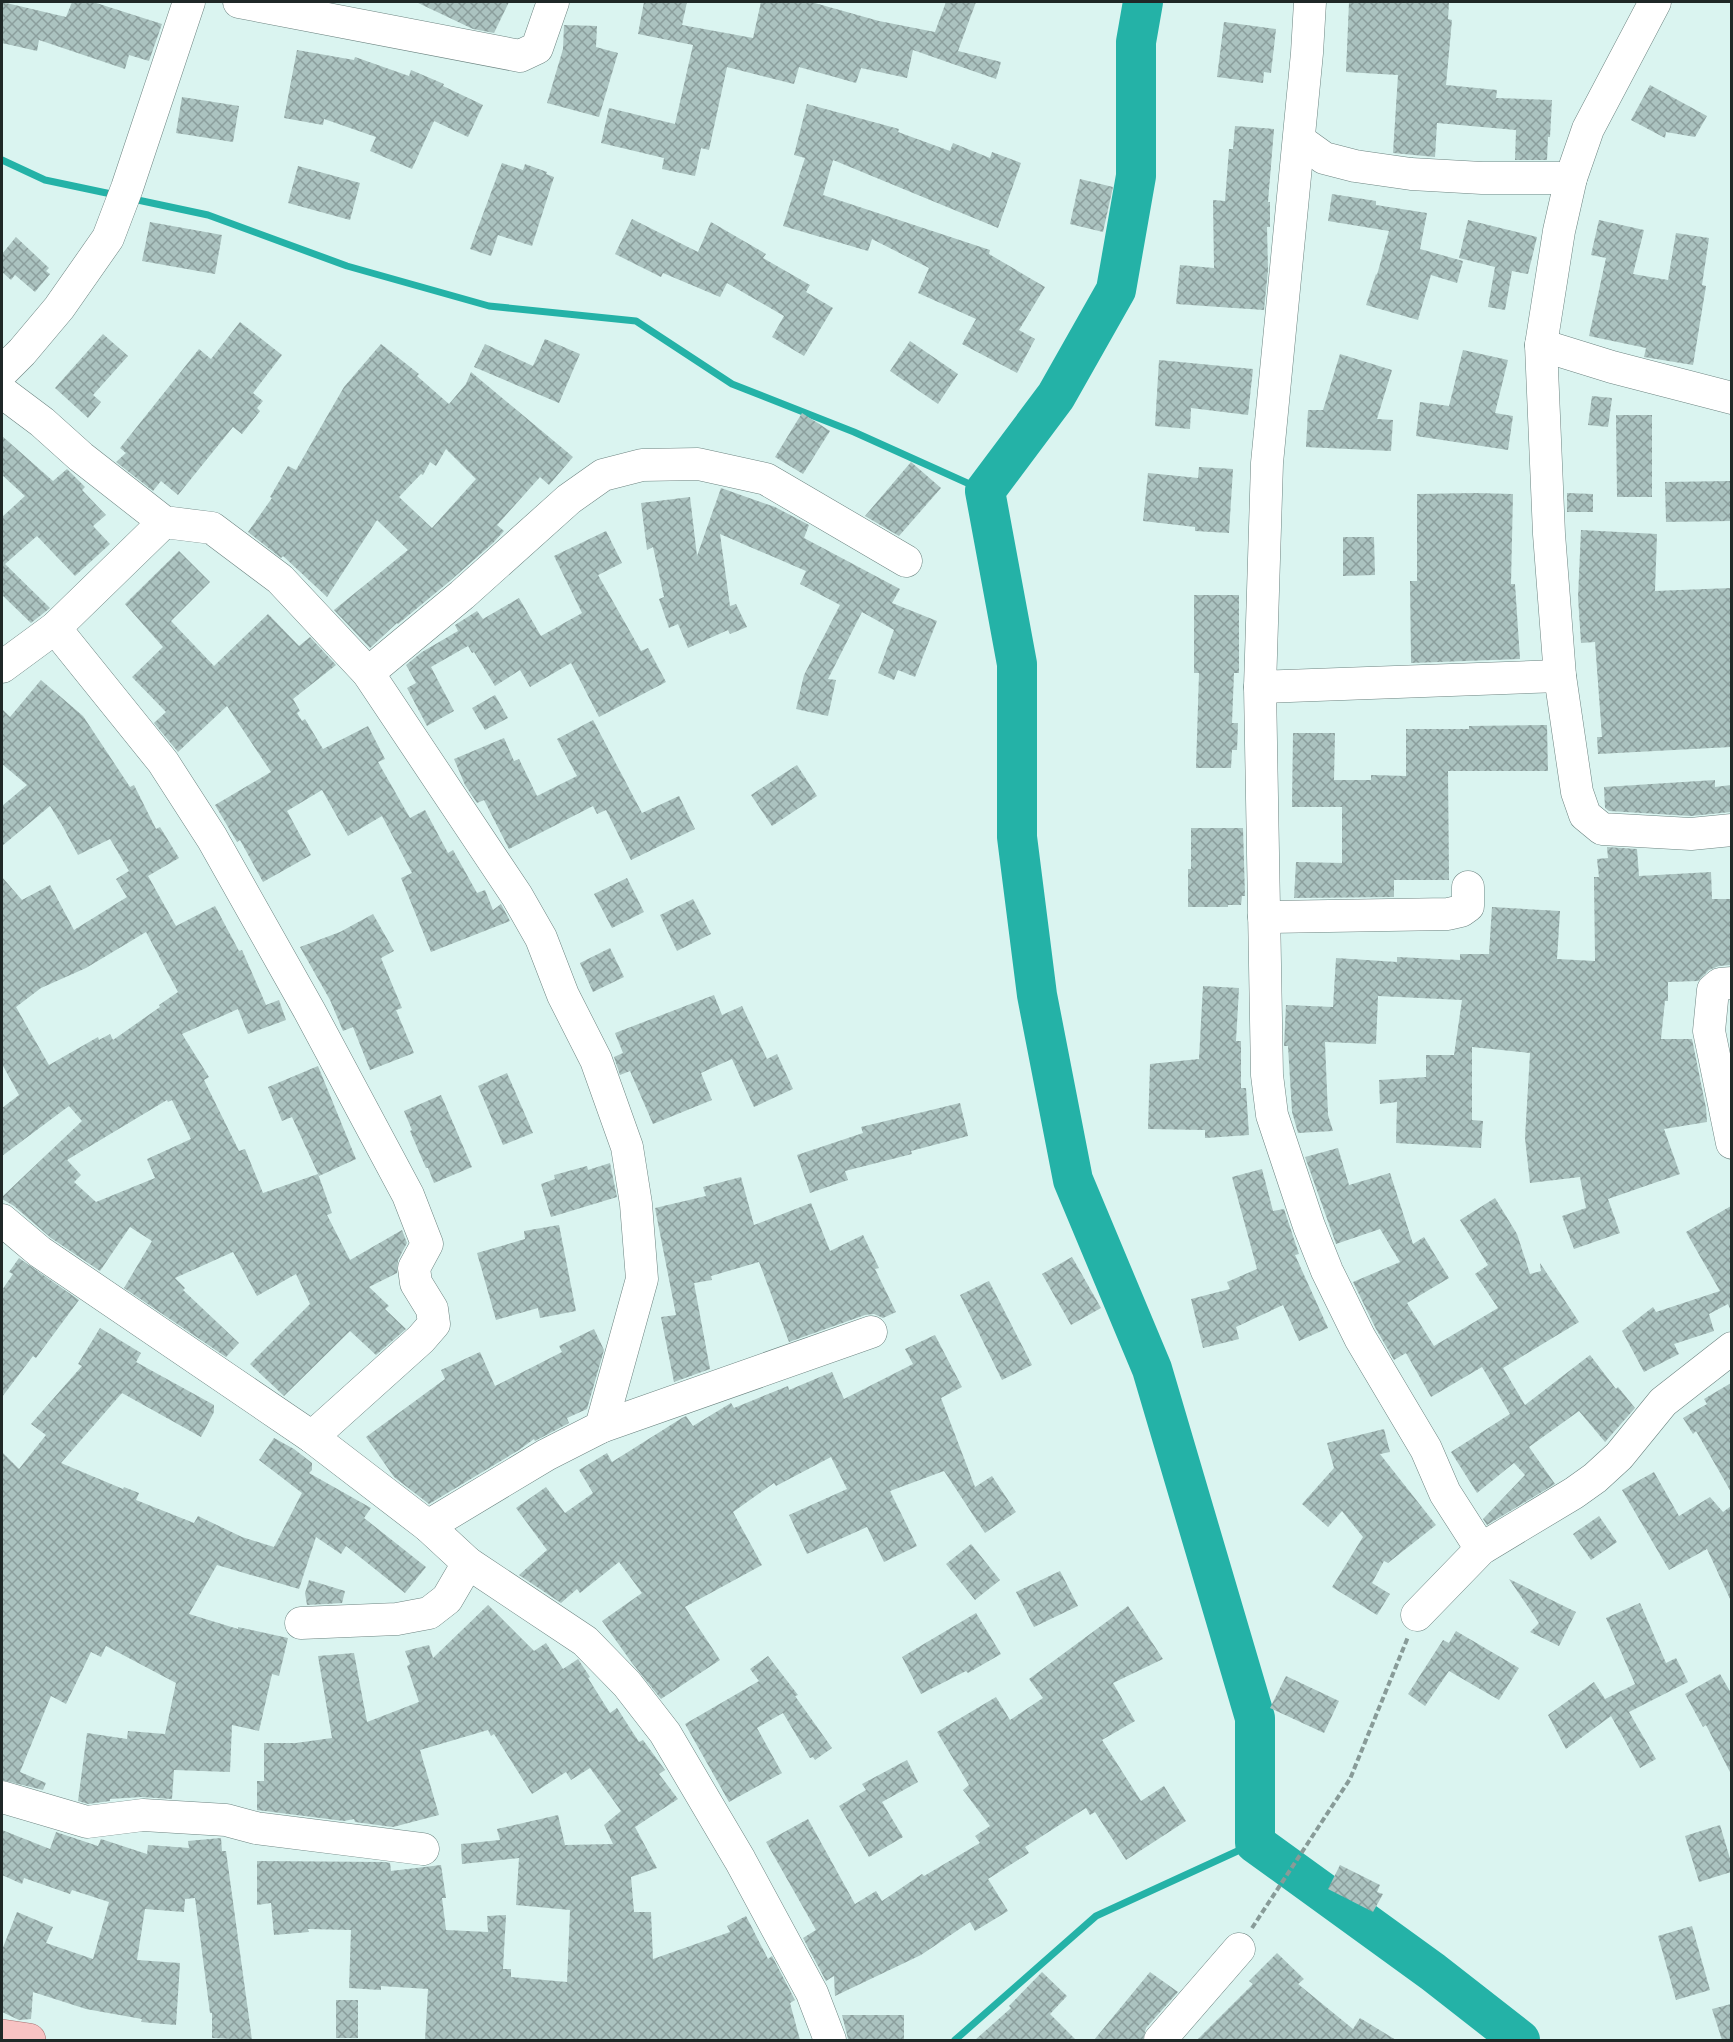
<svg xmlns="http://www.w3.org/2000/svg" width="1733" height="2042" viewBox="0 0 1733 2042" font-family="'PT Sans',sans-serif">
	<defs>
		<pattern id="building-cross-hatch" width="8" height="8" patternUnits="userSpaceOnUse" patternTransform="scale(1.5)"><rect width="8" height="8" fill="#abc3c0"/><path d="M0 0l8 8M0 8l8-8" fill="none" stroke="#8b9e9c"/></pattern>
	</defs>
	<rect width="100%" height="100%" fill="#daf4f0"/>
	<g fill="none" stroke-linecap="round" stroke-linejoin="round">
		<!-- stream -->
		<g stroke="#24b2a7" stroke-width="7">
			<polyline points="2,160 45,180 116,195"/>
			<polyline points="133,199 208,215 347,266 489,306 636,321 732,384 854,432 985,491"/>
			<polyline points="955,2040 1096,1916 1255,1843"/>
		</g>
		<!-- river -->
		<polyline stroke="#24b2a7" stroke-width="40" points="1143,2 1136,42 1136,176 1116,290 1056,396 985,491 1017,664 1017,837 1037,995 1073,1180 1152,1369 1255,1718 1255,1843 1433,1972 1520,2040"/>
	</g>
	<!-- building -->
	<g fill="url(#building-cross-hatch)" fill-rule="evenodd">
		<polygon points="2,2 66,17 72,2 93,2 162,24 149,61 129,55 125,69 39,40 37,51 2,43"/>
		<polygon points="416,2 509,2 494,33 473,29"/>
		<polygon points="644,2 687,2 682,25 753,38 761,2 811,2 879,21 935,32 946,2 976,2 958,51 1001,62 996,79 913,50 907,78 861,68 856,83 799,67 794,84 727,67 709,150 701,148 695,176 662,169 664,158 601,143 609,108 675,124 693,45 638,34"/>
		<polygon points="1349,2 1449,3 1448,19 1452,20 1446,85 1497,90 1496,98 1552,100 1550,137 1548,137 1547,160 1515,160 1516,130 1437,123 1435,157 1393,153 1398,75 1346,72"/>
		<polygon points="1224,22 1276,29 1271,73 1264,72 1263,83 1217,77"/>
		<polygon points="564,25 597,26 596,47 618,53 599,117 547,103 563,49"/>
		<polygon points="297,50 354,60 355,57 409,76 411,70 444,84 443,86 483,105 468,137 434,121 412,169 370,151 376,137 324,119 323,125 284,118"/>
		<polygon points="1650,85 1707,116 1695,137 1666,132 1665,138 1631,120"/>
		<polygon points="182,97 239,106 233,142 176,133"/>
		<polygon points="807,104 899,129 898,132 950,151 953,143 990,158 992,152 1021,163 998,228 833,160 823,195 990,250 989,254 1045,287 1019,330 1035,339 1017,373 962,344 976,319 918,293 929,268 872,239 868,251 783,226 805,158 794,155"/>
		<polygon points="1235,126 1274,129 1268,202 1270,202 1270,227 1267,227 1268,270 1264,310 1176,304 1180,265 1214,268 1213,200 1225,201 1229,149 1233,149"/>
		<polygon points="502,163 523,170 525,164 547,172 546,174 554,177 532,246 498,235 491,256 470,249"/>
		<polygon points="298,166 360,183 350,220 288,203"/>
		<polygon points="1080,179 1113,187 1103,232 1070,224"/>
		<polygon points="1332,194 1376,201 1376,205 1427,213 1420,249 1463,261 1457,283 1431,275 1418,320 1366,305 1376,274 1377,275 1389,231 1328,221"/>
		<polygon points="632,219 698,252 711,222 766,254 763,258 810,285 806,292 833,308 804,356 772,337 784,316 727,283 720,297 663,273 661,277 615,254"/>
		<polygon points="1468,220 1537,237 1528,274 1512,271 1505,310 1488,307 1495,267 1459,258"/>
		<polygon points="1599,220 1644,230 1633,274 1668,280 1676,233 1709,238 1702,285 1706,286 1693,365 1644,357 1646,348 1589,336 1606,258 1591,255"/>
		<polygon points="150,222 222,235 215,274 142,261"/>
		<polygon points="16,237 49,268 46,271 50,274 35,292 15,275 11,280 2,272 2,254"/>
		<polygon points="240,322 282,355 253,393 263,401 257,408 260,411 242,434 233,427 178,495 161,481 153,491 116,462 126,453 120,448 199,349 211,359"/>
		<polygon points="103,334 128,356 93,395 101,402 88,418 55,388"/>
		<polygon points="545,339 580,354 559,403 474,367 485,344 533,366"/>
		<polygon points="910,341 958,374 938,404 890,371"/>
		<path d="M381,344L419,374L417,376L449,404L466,384L471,372L573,457L549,485L540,477L497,525L504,531L493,543L450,581L398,624L397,623L370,648L334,610L408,550L377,520L327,597L283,556L281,558L248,532L272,498L270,497L288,466L296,470L344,387ZM446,449L476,479L432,528L399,497L421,474L423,475L430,462L436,466Z"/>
		<polygon points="1463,350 1508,360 1495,413 1513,416 1508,450 1416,436 1420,402 1449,406"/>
		<polygon points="1340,354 1392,370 1377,419 1393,420 1391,451 1306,447 1308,410 1323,410"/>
		<polygon points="1159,360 1253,369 1248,415 1191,408 1190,429 1155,426"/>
		<polygon points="1592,396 1612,398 1608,427 1588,425"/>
		<polygon points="802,413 830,431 803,474 775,457"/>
		<polygon points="1616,415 1652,415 1652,497 1617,497"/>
		<polygon points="2,436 53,481 67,469 85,487 82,490 106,515 93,526 110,544 75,576 37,536 5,564 50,608 31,623 2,595 2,517 25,496 2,475"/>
		<polygon points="911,462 941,488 899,536 865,516"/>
		<polygon points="1199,467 1233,469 1229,533 1195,531 1195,527 1143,521 1148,473 1198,478"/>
		<polygon points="1731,481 1731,521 1666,522 1665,482"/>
		<polygon points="721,488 775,507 809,525 804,538 900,589 892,603 937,621 915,677 898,670 894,680 878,673 894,630 862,612 828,679 836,680 828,716 796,709 804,675 840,605 800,584 806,571 720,534 730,606 736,604 747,627 730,634 728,630 688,648 678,624 669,628 659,599 664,597 653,547 647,550 641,503 690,497 697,556"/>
		<polygon points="1475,493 1513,494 1511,584 1515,584 1520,659 1411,663 1410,581 1417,581 1417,494"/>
		<polygon points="1567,493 1593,494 1593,512 1567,512"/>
		<polygon points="1581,530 1657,534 1655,591 1731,588 1731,747 1598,754 1597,737 1602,737 1595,642 1581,643 1578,597"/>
		<polygon points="606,531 622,563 598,575 641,651 648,648 666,682 599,717 571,663 530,687 520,670 495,686 474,652 472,653 468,646 431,667 454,711 427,726 407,688 416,683 406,665 422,652 458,631 455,625 477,611 483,619 519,598 541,636 582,613 554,556"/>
		<polygon points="1343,537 1374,537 1375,575 1343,576"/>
		<polygon points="179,551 210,582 171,621 214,666 268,614 299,646 310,637 336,665 293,699 300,711 297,713 302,721 305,719 323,749 368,726 385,759 378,762 410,818 425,810 448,853 453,850 477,893 485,890 493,910 501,904 510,921 431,952 401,878 412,873 382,816 348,836 322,790 287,811 311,855 263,882 240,840 237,842 215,805 271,772 227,706 178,752 154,723 166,712 132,677 163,647 125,604"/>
		<polygon points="1194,595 1239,595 1239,673 1234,673 1232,723 1238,723 1237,750 1232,750 1231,768 1196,768 1199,673 1194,673"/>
		<path d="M41,680L83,716L130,787L134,785L156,829L160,827L179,858L148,876L176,926L215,906L239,951L242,950L266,1005L279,1000L286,1020L248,1034L238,1009L182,1034L209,1077L204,1080L239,1151L245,1149L263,1193L318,1174L332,1213L327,1215L350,1260L402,1230L407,1243L398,1260L397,1273L369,1287L389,1306L385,1309L406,1329L376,1355L350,1331L284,1396L250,1364L310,1304L296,1274L257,1296L233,1252L175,1278L185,1288L183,1290L239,1343L226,1357L124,1288L152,1241L130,1227L100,1271L51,1238L14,1206L2,1199V1197L82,1121L69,1106L2,1156V1108L19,1095L2,1064V877L22,900L50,885L74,930L127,897L116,879L129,871L110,839L78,855L63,827L50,806L2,846V806L27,785L2,764V709L10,717ZM146,932L178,992L159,1005L160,1007L113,1040L110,1034L99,1040L98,1037L49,1065L16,1007L41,988L86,968ZM167,1100L168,1102L172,1100L191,1139L147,1159L155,1178L96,1202L74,1182L81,1175L67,1160Z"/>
		<polygon points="495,695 508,718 485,730 472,708"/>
		<polygon points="593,720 642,813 679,796 695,829 631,860 606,810 597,814 593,806 509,849 484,800 477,803 465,785 454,759 504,738 514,761 519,759 537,796 577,776 557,739"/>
		<polygon points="1547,725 1548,771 1448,771 1449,880 1394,880 1394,897 1294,898 1296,862 1342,863 1342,807 1292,807 1293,733 1335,733 1334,780 1371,780 1371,775 1406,776 1406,729 1469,729 1469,726"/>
		<polygon points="797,765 817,796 772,826 751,795"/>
		<polygon points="1715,780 1715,787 1731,785 1731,812 1691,816 1609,811 1605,808 1604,787"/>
		<polygon points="1191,828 1243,828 1245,896 1242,896 1241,905 1228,905 1228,907 1188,907 1188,869 1191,869"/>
		<polygon points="1607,847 1637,849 1639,876 1711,872 1712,899 1731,899 1731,965 1719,966 1709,970 1698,981 1668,982 1668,1001 1665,1001 1661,1039 1692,1039 1706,1108 1707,1122 1664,1129 1680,1174 1608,1199 1620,1233 1574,1249 1562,1216 1586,1208 1580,1177 1530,1183 1525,1138 1530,1053 1472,1047 1472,1120 1483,1121 1481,1148 1396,1143 1397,1102 1380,1104 1379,1080 1426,1077 1426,1055 1454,1055 1462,1000 1378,996 1376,1044 1325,1042 1328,1115 1333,1131 1298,1133 1292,1112 1288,1046 1284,1046 1286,1005 1333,1007 1336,958 1397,962 1397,957 1460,960 1460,954 1489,954 1492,907 1560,911 1557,959 1595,961 1594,877 1599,877 1597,859 1608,858"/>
		<polygon points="627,878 644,912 612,928 594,894"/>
		<polygon points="693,899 711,934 677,951 660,915"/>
		<polygon points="373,914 394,951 381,958 402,1008 396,1010 414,1053 370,1070 353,1027 343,1031 330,1000 300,947 340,932"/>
		<polygon points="610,948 624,977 593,992 580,963"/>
		<polygon points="1203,986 1239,988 1236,1041 1241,1041 1241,1088 1246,1088 1249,1135 1205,1138 1205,1130 1148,1129 1150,1064 1199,1059"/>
		<polygon points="714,995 722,1015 742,1006 767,1059 777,1054 793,1089 754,1107 732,1059 701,1073 712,1100 653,1124 630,1071 620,1075 614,1057 623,1053 615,1033"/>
		<polygon points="318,1066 356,1159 319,1176 292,1117 282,1121 268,1087"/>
		<polygon points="507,1073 533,1133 503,1145 478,1086"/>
		<polygon points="441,1095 472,1167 434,1183 428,1168 426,1168 410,1131 412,1130 404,1111"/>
		<polygon points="960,1103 968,1136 911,1151 912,1154 845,1171 848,1180 810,1193 797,1155 863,1133 861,1127"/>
		<polygon points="1338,1148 1349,1185 1390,1173 1413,1244 1424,1237 1449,1278 1407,1303 1434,1346 1498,1308 1475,1274 1488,1265 1460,1220 1495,1198 1517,1234 1530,1274 1541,1271 1540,1263 1579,1322 1503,1368 1525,1405 1590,1355 1616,1389 1618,1387 1635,1408 1605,1442 1579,1411 1529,1447 1555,1484 1487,1525 1483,1519 1525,1475 1514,1463 1477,1493 1451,1452 1510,1414 1482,1367 1431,1397 1406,1353 1394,1360 1376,1329 1353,1282 1400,1262 1380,1229 1336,1244 1305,1157"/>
		<polygon points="610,1163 617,1197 551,1217 541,1184 555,1179 554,1175 587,1166 588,1170"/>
		<polygon points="1262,1169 1273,1211 1284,1209 1299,1254 1295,1255 1328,1328 1299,1341 1283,1305 1236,1327 1239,1339 1203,1348 1191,1299 1230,1289 1227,1282 1257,1269 1232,1177"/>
		<polygon points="741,1177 754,1225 811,1203 830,1251 863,1235 879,1268 875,1269 896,1312 883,1318 874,1314 865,1315 789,1342 759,1262 711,1276 712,1280 694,1283 710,1369 674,1382 661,1317 676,1315 655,1208 706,1196 703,1187"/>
		<polygon points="1731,1206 1731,1311 1728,1304 1709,1314 1714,1331 1674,1344 1679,1354 1644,1372 1622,1331 1653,1307 1656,1312 1720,1291 1686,1232"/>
		<polygon points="559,1225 576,1311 540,1318 538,1308 496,1320 477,1253 525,1239 524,1231"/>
		<polygon points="1072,1257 1101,1308 1071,1325 1042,1274"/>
		<polygon points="19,1258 79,1300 36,1358 33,1356 2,1397 2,1290 13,1274 9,1272"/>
		<polygon points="989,1281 1032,1365 1002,1380 960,1295"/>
		<polygon points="100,1328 141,1353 136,1362 214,1405 214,1412 201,1437 122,1393 61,1463 123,1489 124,1487 139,1493 136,1500 194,1523 198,1516 242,1537 274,1547 302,1493 259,1460 274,1438 294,1449 312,1463 312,1470 309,1473 371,1508 364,1518 426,1567 405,1593 346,1546 341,1554 316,1537 299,1589 217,1565 189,1614 238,1629 238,1627 288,1638 279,1676 272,1674 259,1731 232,1725 230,1772 174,1770 172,1799 141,1797 110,1799 110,1801 88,1804 78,1801 87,1733 127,1739 128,1731 165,1734 176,1683 106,1646 101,1657 91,1652 66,1704 51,1696 20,1772 46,1783 43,1790 2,1780 2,1452 19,1469 46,1435 31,1424 82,1366 78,1364"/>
		<polygon points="594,1329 604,1350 587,1409 567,1418 569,1423 535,1441 534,1439 519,1450 429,1504 394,1477 366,1437 445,1379 441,1370 480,1352 495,1386 562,1352 559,1346"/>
		<polygon points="935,1335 962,1387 941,1398 975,1487 992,1476 1016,1512 985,1533 944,1471 890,1491 917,1546 884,1562 867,1527 807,1554 789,1515 847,1489 831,1457 776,1486 774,1483 733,1512 762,1565 685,1607 720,1660 661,1699 632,1663 602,1621 642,1593 619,1562 580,1593 577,1589 561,1603 519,1575 547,1550 516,1508 546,1487 565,1513 593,1493 579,1470 607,1453 612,1462 682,1418 686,1416 693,1426 731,1403 734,1408 788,1386 789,1390 832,1372 844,1399 913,1364 905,1349"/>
		<polygon points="1731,1383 1731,1492 1696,1431 1693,1434 1683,1418 1707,1404 1704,1399"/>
		<polygon points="1384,1429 1390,1452 1380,1454 1436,1525 1388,1563 1384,1561 1372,1583 1390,1594 1377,1615 1332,1587 1363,1537 1342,1511 1328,1527 1302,1504 1334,1468 1327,1443"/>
		<polygon points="1654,1472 1679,1516 1710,1497 1723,1512 1731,1506 1731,1601 1707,1549 1669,1570 1622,1490"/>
		<polygon points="1599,1516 1617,1542 1591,1560 1573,1534"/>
		<polygon points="971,1544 1000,1580 975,1600 946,1564"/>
		<polygon points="1060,1571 1078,1606 1034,1627 1016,1592"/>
		<polygon points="1509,1579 1576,1612 1559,1646 1530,1632 1539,1623"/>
		<polygon points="309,1580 345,1591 342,1603 307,1605 305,1593"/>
		<polygon points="1640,1603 1666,1663 1676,1658 1688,1682 1629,1712 1656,1759 1640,1768 1611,1716 1566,1749 1548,1715 1594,1682 1605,1699 1635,1684 1606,1618"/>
		<polygon points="488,1605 534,1651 546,1643 563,1669 578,1659 590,1677 588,1678 610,1713 617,1708 639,1742 643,1740 665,1770 659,1774 678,1799 635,1827 657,1868 631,1877 634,1912 651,1912 653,1959 730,1932 727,1926 746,1916 768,1959 772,1956 795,2000 790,2003 800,2040 425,2040 428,1989 381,1986 381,1990 349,1988 351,1930 308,1929 309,1932 274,1935 271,1903 257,1905 257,1861 385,1862 390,1863 391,1871 441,1865 446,1898 442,1898 446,1930 488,1932 487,1916 506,1915 503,1969 511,1969 511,1977 567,1982 570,1910 516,1905 519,1858 462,1864 461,1844 500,1840 497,1829 558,1815 565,1845 613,1844 604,1825 621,1811 590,1768 571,1780 566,1772 532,1794 494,1734 491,1736 488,1730 420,1750 439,1815 393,1827 355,1822 354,1819 344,1821 257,1810 257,1781 264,1781 264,1743 296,1743 332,1738 318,1656 354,1653 367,1722 419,1702 407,1666 410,1664 405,1651 429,1645 433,1658"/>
		<polygon points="1128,1606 1163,1659 1113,1683 1135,1721 1102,1740 1141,1801 1164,1786 1186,1821 1126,1860 1095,1812 1090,1815 1086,1808 1025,1847 1029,1853 988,1879 1008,1911 975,1931 970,1922 921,1955 835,1996 834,1976 826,1981 803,1938 816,1930 766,1842 808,1819 855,1904 876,1891 882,1901 922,1874 924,1876 980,1843 975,1836 990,1826 963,1790 969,1785 937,1732 996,1697 1010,1720 1043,1698 1029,1679"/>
		<polygon points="976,1613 1001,1654 968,1673 966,1671 921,1694 902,1657"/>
		<polygon points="1456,1631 1519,1668 1499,1700 1449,1671 1425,1706 1408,1694 1443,1640 1449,1643"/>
		<polygon points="768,1656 798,1695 795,1696 832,1748 815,1760 813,1757 810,1758 783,1713 757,1728 782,1773 729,1802 685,1724 759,1681 750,1669"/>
		<polygon points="1720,1674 1731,1693 1731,1774 1706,1725 1703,1727 1685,1694"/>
		<polygon points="1286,1676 1339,1701 1324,1733 1270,1708"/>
		<polygon points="907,1760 918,1782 882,1802 903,1837 869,1857 839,1806 866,1790 862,1784"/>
		<polygon points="1720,1825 1731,1862 1731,1872 1699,1882 1685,1836"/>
		<polygon points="2,1830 50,1849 56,1832 98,1846 101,1839 147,1854 148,1845 189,1848 188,1841 221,1838 222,1851 226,1851 252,2040 212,2038 212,2013 210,2013 195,1898 185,1899 184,1912 145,1909 137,1960 180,1963 176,2025 141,2022 142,2019 86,2009 33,1992 31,2019 19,2020 2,2012 2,1950 17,1912 53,1927 46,1943 93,1959 109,1902 72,1890 70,1894 24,1878 22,1884 2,1875"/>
		<polygon points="1340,1865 1380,1885 1377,1892 1383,1894 1373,1912 1328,1889"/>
		<polygon points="1692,1926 1710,1990 1676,2000 1658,1936"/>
		<polygon points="1277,1953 1304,1979 1298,1984 1353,2029 1360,2018 1396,2040 1197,2040 1253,1984 1249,1981"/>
		<polygon points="1042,1972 1067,1996 1050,2014 1076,2040 975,2040 1011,2008 1009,2006"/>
		<polygon points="1150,1972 1178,1992 1146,2028 1143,2040 1094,2040"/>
		<rect x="336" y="2000" width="22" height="38"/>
		<polygon points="1731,2004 1731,2040 1722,2040 1712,2009"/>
		<polygon points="842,2015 904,2015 904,2040 848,2039"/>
	</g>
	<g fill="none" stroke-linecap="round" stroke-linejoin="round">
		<!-- minor casing -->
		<g stroke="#6d8481" stroke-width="33">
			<g id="minor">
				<polyline points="239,2 520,56 537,48 553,2"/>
				<polyline points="1310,2 1307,53 1267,463 1260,687 1267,1075 1272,1115 1309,1226 1327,1271 1360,1338 1426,1449 1445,1493 1481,1549"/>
				<polyline points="1655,2 1588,129 1571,178 1559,231 1541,345 1549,534 1560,676 1577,792 1585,815 1602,829 1691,834 1732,830"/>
				<polyline points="1299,140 1324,158 1355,166 1411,174 1482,178 1571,178"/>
				<polyline points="1541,345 1612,367 1732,398"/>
				<polyline points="2,372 22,352 59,308 108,238 127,188 189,2"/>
				<polyline points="2,392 42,422 81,457 164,522 212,528 280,579 368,673 517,896 541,938 563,995 596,1060 627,1147 636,1204 642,1279 601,1427"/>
				<polyline points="55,628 163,762 212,838 309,1010 408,1195 427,1244 414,1268 416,1283 432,1309 434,1324 421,1339 312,1437"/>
				<polyline points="2,667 55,628 164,522"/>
				<polyline points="368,673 462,595 569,499 603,475 642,465 698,464 766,479 906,561"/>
				<polyline points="1260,687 1560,676"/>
				<polyline points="1264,917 1448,914 1461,911 1468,906 1468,887"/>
				<polyline points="1732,983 1720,984 1713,990 1709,1031 1732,1143"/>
				<polyline points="2,1220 40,1252 312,1437 428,1526 468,1563 585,1641 627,1684 665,1733 740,1860 812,1993 830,2040"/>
				<polyline points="428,1526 546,1455 601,1427 871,1332"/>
				<polyline points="1417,1615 1481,1549 1574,1493 1595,1478 1619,1456 1663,1402 1732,1348"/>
				<polyline points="301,1623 397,1619 429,1613 447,1599 468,1563"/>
				<polyline points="2,1797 87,1822 143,1815 226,1820 256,1828 423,1849"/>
				<polyline points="1160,2040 1239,1949"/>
			</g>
		</g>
		<!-- major casing -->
		<g stroke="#a97272" stroke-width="34">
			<polyline id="major" points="2,2036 29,2040"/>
		</g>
		<!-- path -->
		<polyline stroke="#889b98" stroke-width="4" stroke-dasharray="6 3" stroke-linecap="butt" points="1252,1928 1350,1779 1408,1637"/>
		<!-- minor -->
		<use href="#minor" stroke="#fff" stroke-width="32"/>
		<!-- major -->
		<use href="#major" stroke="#f8c2c3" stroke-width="33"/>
	</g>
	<!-- border -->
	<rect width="1733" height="2042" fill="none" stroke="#1f2827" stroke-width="6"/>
</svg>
